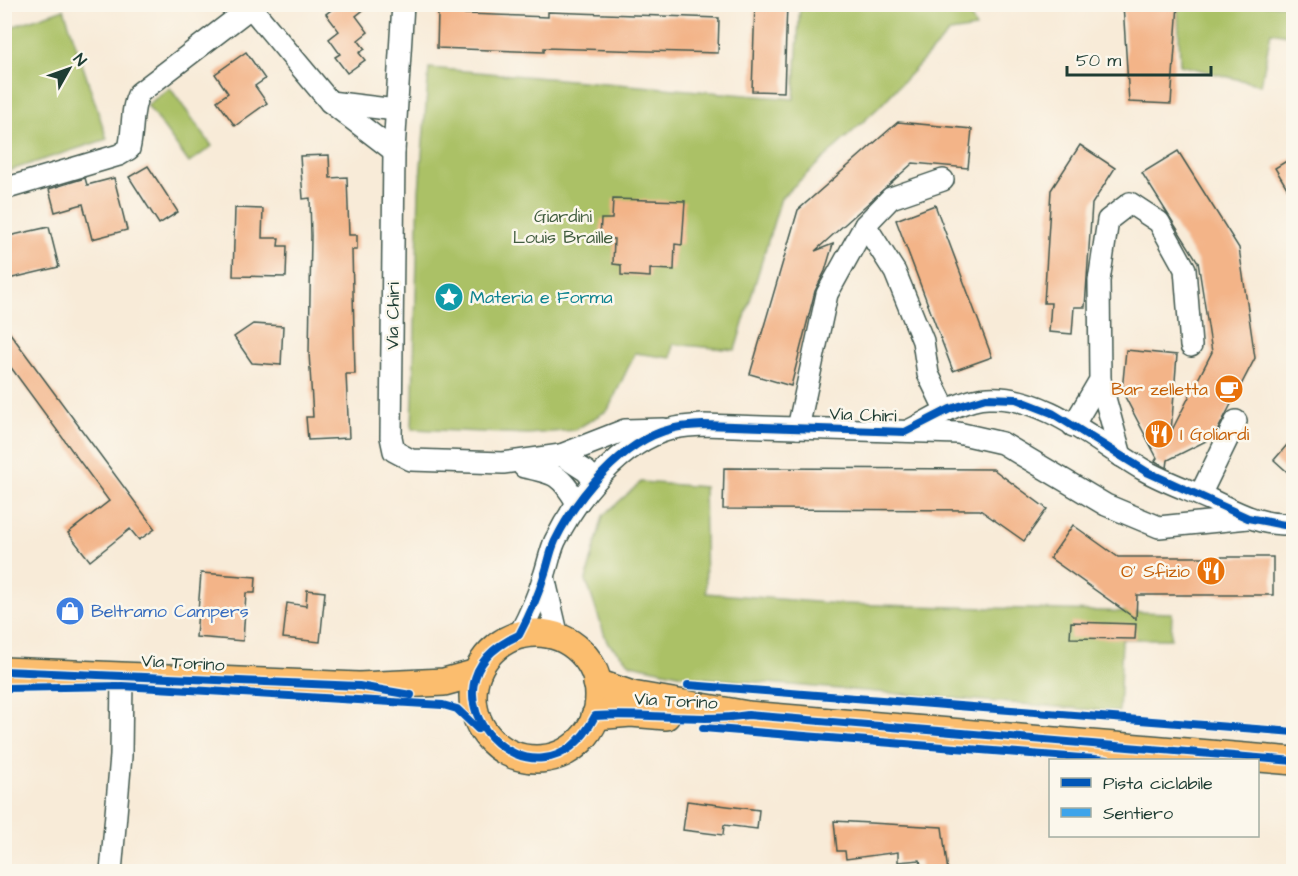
<svg xmlns="http://www.w3.org/2000/svg" width="1298" height="876" viewBox="0 0 1298 876" font-family="'Architects Daughter',sans-serif">
	<rect width="100%" height="100%" fill="#fbf7ec"/>
	<filter id="ink" filterUnits="userSpaceOnUse"><feTurbulence type="fractalNoise" baseFrequency=".0167" numOctaves="2"/><feDisplacementMap in="SourceGraphic" scale="12" xChannelSelector="R" yChannelSelector="G"/><feConvolveMatrix kernelMatrix="1 2 1 2 8 2 1 2 1" color-interpolation-filters="sRGB"/></filter>
	<filter id="wash" filterUnits="userSpaceOnUse"><feTurbulence type="fractalNoise" baseFrequency=".008" numOctaves="4" result="noise"/><feDisplacementMap in="SourceGraphic" scale="24" xChannelSelector="R" yChannelSelector="G"/><feGaussianBlur stdDeviation="1.35" result="paint"/><feColorMatrix in="noise" values="0 0 0 0 0 0 0 0 0 0 0 0 0 0 0 0 0 1.4 0 .05"/><feComposite in="paint" operator="in"/></filter>
	<g filter="url(#wash)">
		<rect width="100%" height="100%" fill="#f8ebd8"/>
		<!-- green -->
		<g fill="#abc166" stroke="#657f4d" stroke-width="1.5">
			<polygon points="800,5 966,5 976,28 950,32 879,107 781,198 735,350 673,344 671,358 635,353 608,410 575,430 528,434 412,429 419,191 429,68 794,99"/>
			<polygon points="1178,5 1293,5 1293,36 1271,32 1261,85 1180,65"/>
			<polygon points="64,9 107,139 5,172 5,29"/>
			<polygon points="170,88 212,146 189,163 147,105"/>
			<polygon points="641,482 704,487 706,593 839,604 1172,613 1171,639 1122,639 1119,712 692,677 631,664 607,642 586,580 603,516"/>
		</g>
		<g id="blocks">
			<!-- building -->
			<g fill="#f3b488">
				<polygon points="339,4 371,4 356,16 368,32 358,40 365,49 359,53 365,60 347,73 335,57 340,54 329,39 339,31 326,14"/>
				<polygon points="755,4 787,4 784,92 752,91"/>
				<polygon points="1123,4 1178,4 1171,104 1129,102"/>
				<polygon points="548,12 719,18 718,53 544,48 544,52 437,48 438,13 548,17"/>
				<polygon points="246,52 265,79 255,86 267,103 235,126 217,101 228,93 215,74"/>
				<polygon points="898,122 972,129 968,168 913,163 815,251 833,244 825,271 815,291 791,386 750,374 798,210"/>
				<polygon points="1080,145 1115,168 1092,204 1085,307 1074,307 1072,334 1049,332 1051,303 1044,303 1051,190"/>
				<polygon points="1178,151 1239,248 1255,358 1214,437 1168,460 1167,468 1155,461 1157,458 1122,391 1126,350 1177,355 1171,432 1212,352 1198,262 1142,173"/>
				<polygon points="329,155 330,178 347,177 349,235 357,235 357,250 352,250 355,374 346,374 349,438 308,440 306,417 313,417 309,353 311,236 310,198 303,199 300,156"/>
				<polygon points="1293,157 1293,198 1275,168"/>
				<polygon points="148,166 178,212 159,224 129,177"/>
				<polygon points="85,178 87,185 114,178 127,230 92,239 83,204 55,212 49,189"/>
				<polygon points="613,199 685,201 682,245 675,244 674,270 650,269 650,277 621,275 621,265 613,264 614,239 600,238 601,219 612,219"/>
				<polygon points="935,205 992,357 953,371 896,220"/>
				<polygon points="235,208 263,209 262,238 279,238 278,246 287,246 286,277 233,276"/>
				<polygon points="49,227 59,267 4,280 4,237"/>
				<polygon points="253,324 283,326 281,365 252,363 234,337"/>
				<polygon points="4,325 155,529 139,540 130,529 90,561 68,533 109,501 4,358"/>
				<polygon points="1293,438 1293,477 1274,460"/>
				<polygon points="724,468 993,469 1047,509 1024,541 980,510 723,509"/>
				<polygon points="1073,525 1118,557 1273,557 1273,595 1137,595 1136,619 1050,558"/>
				<polygon points="201,573 256,577 255,593 246,593 243,641 196,637"/>
				<polygon points="307,590 325,592 320,642 283,638 287,603 306,606"/>
				<polygon points="1071,622 1136,624 1135,639 1070,638"/>
				<polygon points="687,801 759,810 757,829 724,825 723,835 683,830"/>
				<polygon points="834,821 942,827 948,872 922,872 920,860 898,862 898,852 846,859 845,851 837,851"/>
			</g>
		</g>
	</g>
	<g filter="url(#ink)">
		<use href="#blocks" fill-opacity="0" stroke="#40574d" stroke-width="1.5"/>
		<g fill="none" stroke-linecap="round" stroke-linejoin="round">
			<!-- minor casing -->
			<g stroke="#40574d" stroke-width="24">
				<g id="minor">
					<polyline points="248,4 330,102 394,151"/>
					<polyline points="403,4 394,151 391,437 394,451 411,460 503,463 561,455 586,471 595,481"/>
					<polyline points="330,102 396,110"/>
					<path d="M4,189L119,155L129,149C134,130 130,110 139,93L250,8"/>
					<polyline points="865,225 895,272 923,341 928,374 946,411"/>
					<polyline points="1100,380 1121,456"/>
					<polyline points="1073,426 1100,380 1099,281 1108,220 1130,203 1159,222 1185,269 1191,346"/>
					<polyline points="798,428 827,294 865,225 891,198 943,180"/>
					<path d="M908,431C932,419 961,399 988,398C1046,395 1097,443 1144,470C1165,482 1189,490 1211,500C1236,512 1264,528 1294,523"/>
					<polyline points="561,455 625,430 664,429"/>
					<path d="M524,467C555,473 561,475 577,503"/>
					<polyline points="1200,495 1236,421"/>
					<polyline points="544,577 558,637"/>
					<path d="M519,635C529,616 538,597 544,576C548,565 550,552 555,541C576,498 622,441 671,429C681,426 692,426 703,425L958,433L1002,443L1106,505L1159,527L1248,518"/>
					<polyline points="111,872 121,756 122,675"/>
				</g>
			</g>
			<!-- major casing -->
			<g stroke="#40574d" stroke-width="30">
				<g id="major">
					<circle cx="536" cy="696" r="63"/>
					<polyline points="4,671 359,686 444,682 477,673"/>
					<polyline points="597,683 632,695 748,715 1294,761"/>
					<polyline points="595,716 631,713 666,716"/>
				</g>
			</g>
			<!-- minor -->
			<use href="#minor" stroke="#fff" stroke-width="21"/>
			<!-- major -->
			<use href="#major" stroke="#fbbd6e" stroke-width="27"/>
			<!-- quiet -->
			<polyline stroke="#3da4eb" stroke-width="6" stroke-dasharray="12 6" stroke-linecap="butt" points="4,23 5,23"/>
			<!-- cycleway casing -->
			<g stroke="#fbf7ec" stroke-width="11">
				<g id="cycleway">
					<path d="M1294,523L1284,525L1248,518L1147,472L1052,413L1016,399L986,398L950,409L905,432L703,425C692,426 681,426 671,429C622,441 576,498 555,541C550,552 548,565 544,576C538,597 529,616 519,635C402,687 538,829 595,716C647,712 697,723 748,715L1294,761"/>
					<polyline points="4,671 359,686 411,695"/>
					<polyline points="688,685 1294,732"/>
					<polyline points="4,688 122,686 443,705 457,709 478,729"/>
					<polyline points="703,728 1107,760"/>
				</g>
			</g>
			<!-- cycleway -->
			<use href="#cycleway" stroke="#0057b8" stroke-width="8"/>
		</g>
	</g>
	<!-- icons -->
	<defs>
		<g id="sight-disc" transform="scale(1.5)"><circle r="9.5" fill="#0f9aa8" stroke="#fbf7ec"/><path d="M0-6L1.8-2.2L6-1.7L2.9 1.2L3.7 5.4L0 3.3L-3.7 5.4L-2.9 1.2L-6-1.7L-1.8-2.2Z" fill="#fff"/></g>
		<g id="cafe-disc" transform="scale(1.5)"><circle r="9.5" fill="#e8710a" stroke="#fbf7ec"/><path d="M-5.5-4.5H6V0H3Q3 3.5 0 3.5H-2.5Q-5.5 3.5-5.5 0ZM3-3.2v2h1.7v-2ZM-6 4.5H4V6H-6Z" fill="#fff"/></g>
		<g id="restaurant-disc" transform="scale(1.5)"><circle r="9.5" fill="#e8710a" stroke="#fbf7ec"/><path d="M-5-6h1v4h1v-4h1v4h1v-4h1v5L-1.5 .5V6h-2V.5L-5-1ZM5-6V6H3V1.5H1.5Q1.5-4 5-6Z" fill="#fff"/></g>
		<g id="shop-disc" transform="scale(1.5)"><circle r="9.5" fill="#3f7fe0" stroke="#fbf7ec"/><path d="M-5-2.5h2.3a2.7 3.5 0 0 1 5.4 0H5L5.5 6h-11ZM-1.5-2.5h3a1.5 2.3 0 0 0-3 0Z" fill="#fff"/></g>
	</defs>
	<g fill-rule="evenodd">
		<use href="#sight-disc" x="449" y="297"/>
		<use href="#cafe-disc" x="1229" y="389"/>
		<use href="#restaurant-disc" x="1159" y="434"/>
		<use href="#restaurant-disc" x="1211" y="571"/>
		<use href="#shop-disc" x="70" y="611"/>
	</g>
	<g text-anchor="middle" dominant-baseline="central" stroke-width="5" stroke-linejoin="round" paint-order="stroke">
		<!-- park labels -->
		<g font-size="18" fill="#425e40" stroke="#fbf7ec">
			<text x="563" y="216">Giardini<tspan x="563" dy="21">Louis Braille</tspan></text>
		</g>
		<!-- culture labels -->
		<g font-size="18" fill="#0d838f" stroke="#fbf7ec" text-anchor="start">
			<text x="470" y="297">Materia e Forma</text>
		</g>
		<!-- street labels -->
		<g font-size="18" fill="#1f3d34" stroke="#fbf7ec">
			<text transform="translate(393 316) rotate(-89)">Via Chiri</text>
			<text transform="translate(863 415) rotate(2)">Via Chiri</text>
			<text transform="translate(183 663) rotate(3)">Via Torino</text>
			<text transform="translate(676 701) rotate(3)">Via Torino</text>
		</g>
		<!-- food labels -->
		<g font-size="18" fill="#c56008" stroke="#fbf7ec" text-anchor="end">
			<text x="1208" y="389">Bar zelletta</text>
			<text x="1180" y="434" text-anchor="start">I Goliardi</text>
			<text x="1190" y="571">O' Sfizio</text>
		</g>
		<!-- shop labels -->
		<g font-size="18" fill="#366cbe" stroke="#fbf7ec" text-anchor="start">
			<text x="91" y="611">Beltramo Campers</text>
		</g>
	</g>
	<!-- margin -->
	<rect width="1298" height="876" fill="none" stroke="#fbf7ec" stroke-width="24"/>
	<!-- legend -->
	<rect x="1049" y="759" width="210" height="78" fill="#fbf7ec" stroke="#a3ada2" stroke-width="1.5"/>
	<rect x="1061" y="778" width="30" height="9" fill="#0057b8" stroke="#a3ada2" stroke-width="1.5"/>
	<text x="1103" y="789" font-size="18" fill="#1f3d34">Pista ciclabile</text>
	<rect x="1061" y="808" width="30" height="9" fill="#3da4eb" stroke="#a3ada2" stroke-width="1.5"/>
	<text x="1103" y="819" font-size="18" fill="#1f3d34">Sentiero</text>
	<!-- north arrow -->
	<g transform="translate(69 69) rotate(50)" stroke="#fbf7ec" stroke-width="4.5" paint-order="stroke">
	<path d="M0-4.5L10 22L0 15L-10 22Z" fill="#1f3d34"/>
	<text y="-9" font-size="16" font-weight="bold" text-anchor="middle" fill="#1f3d34">N</text>
	</g>
	<!-- scale -->
	<path d="M1067 66v9h144v-9" fill="none" stroke="#1f3d34" stroke-width="3"/>
	<text x="1076" y="66" font-size="18" fill="#1f3d34" stroke="#fbf7ec" stroke-width="4.5" paint-order="stroke">50 m</text>
</svg>
